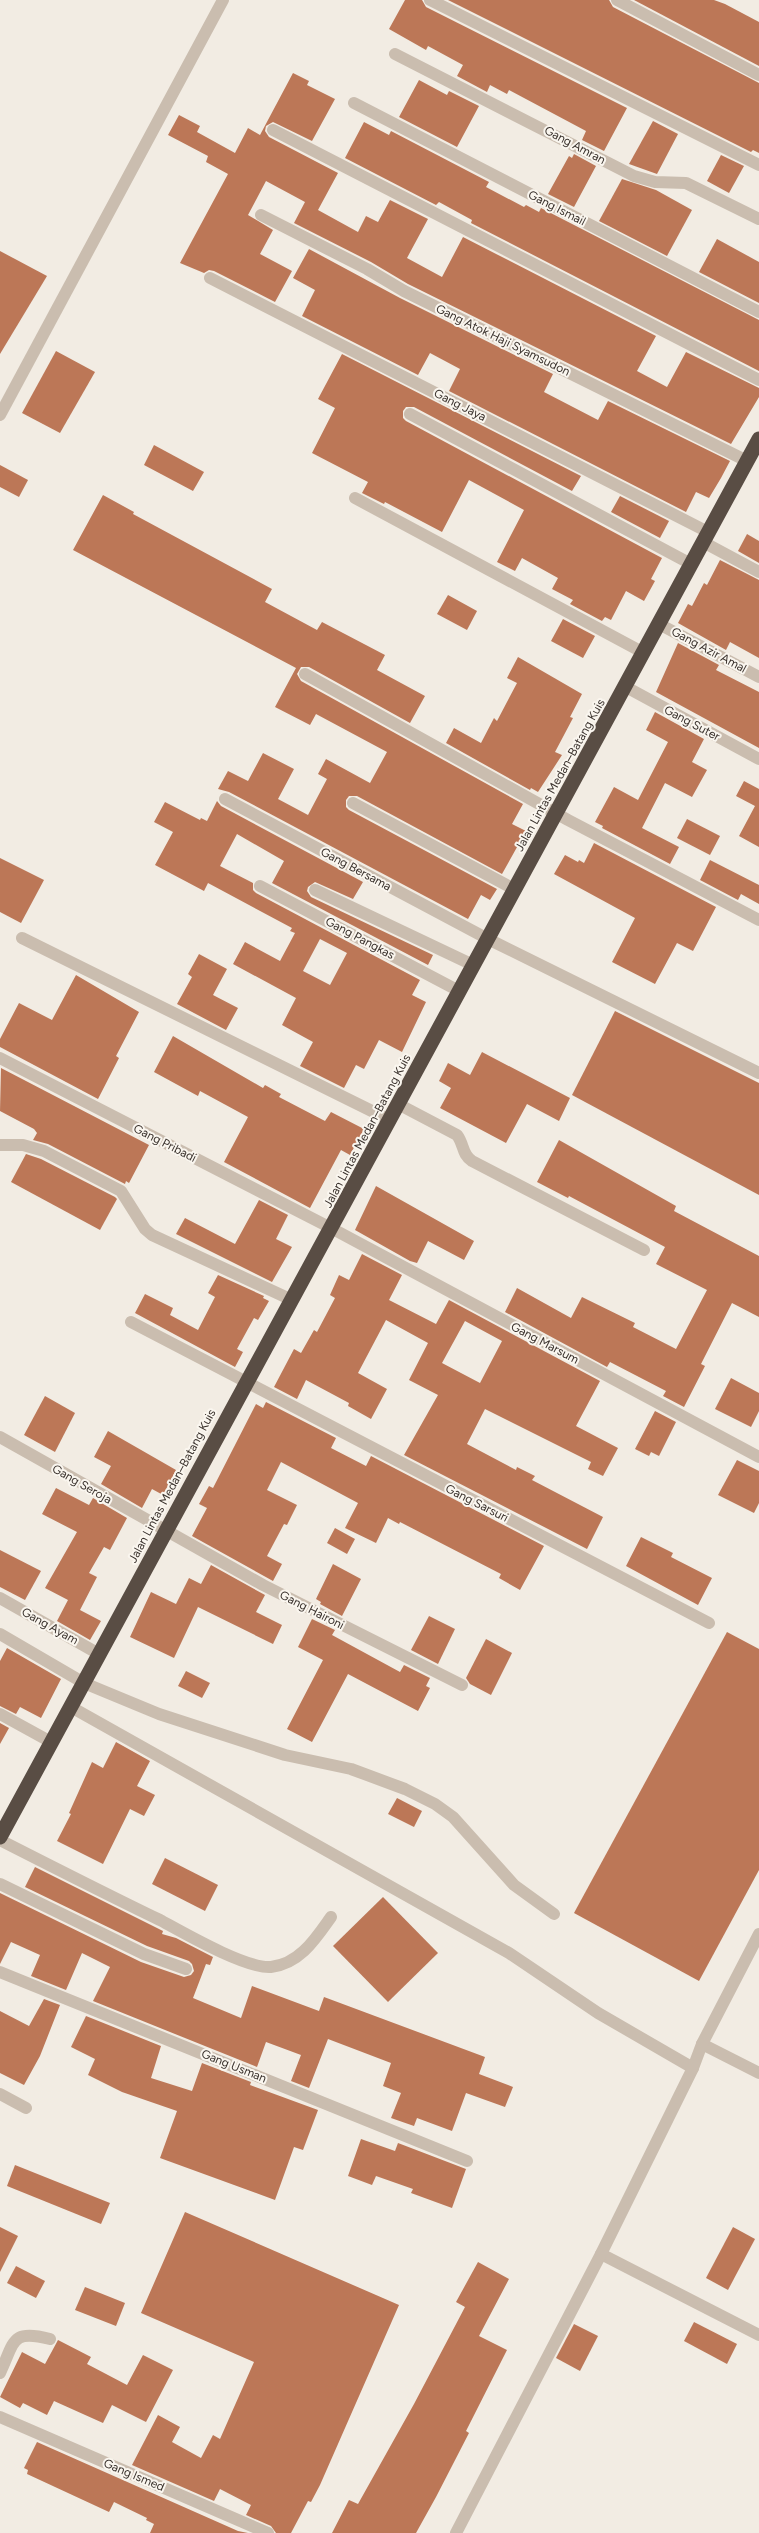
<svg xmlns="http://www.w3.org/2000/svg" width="759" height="2533" viewBox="0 0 759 2533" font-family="Figtree,sans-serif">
	<rect width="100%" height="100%" fill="#f2ece3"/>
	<!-- building -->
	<g fill="#bc7757" fill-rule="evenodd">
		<polygon points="405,0 422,0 426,7 627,108 604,151 582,140 586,131 509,90 507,94 490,85 487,92 457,76 463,65 428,46 426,50 389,29"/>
		<polygon points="448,0 609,0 613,7 759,83 759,153 753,150 751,152"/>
		<polygon points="634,0 714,0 725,4 759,22 759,66"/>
		<polygon points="293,73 309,81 307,85 335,99 312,141 273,122 266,126 265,131 269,137 338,173 318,210 358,232 366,216 378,222 390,200 428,219 407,258 442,277 463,237 656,336 637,371 667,387 686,352 759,388 759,397 731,444 408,284 371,262 294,223 305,202 266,181 248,215 273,230 260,254 292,271 275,302 214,271 209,270 204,273 180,263 228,174 206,162 208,156 168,135 179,115 200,126 197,132 235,153 248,128 260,135"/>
		<polygon points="419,80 447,95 449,91 479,106 457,147 399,117"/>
		<polygon points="653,121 678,134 657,174 629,164"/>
		<polygon points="364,122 389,135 391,131 489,182 486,187 524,207 526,205 539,212 541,208 759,320 759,371 471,223 472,220 439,202 436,205 345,158"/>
		<polygon points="574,154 596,166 574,207 548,194 569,156 572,158"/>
		<polygon points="721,155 744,166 729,193 707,181"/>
		<polygon points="622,179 656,190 692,210 667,256 599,221"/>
		<polygon points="717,239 759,262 759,303 699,272"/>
		<polygon points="309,249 400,298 553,374 544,392 598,420 608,401 730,461 721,478 709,498 696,492 686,512 449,391 460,369 430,353 418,375 302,316 315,290 293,278"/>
		<polygon points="0,251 47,276 0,354"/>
		<polygon points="56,351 95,372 60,433 22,413"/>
		<polygon points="342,354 581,476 572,491 414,407 406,407 403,411 403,418 406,421 662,558 651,579 655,581 644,601 626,591 611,620 605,617 602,621 570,604 573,600 552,589 558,578 522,558 515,571 497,562 524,510 469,480 442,532 385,502 384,504 362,493 368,482 312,453 335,408 318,399"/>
		<polygon points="154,445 204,472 193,491 144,465"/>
		<polygon points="0,465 28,480 19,497 0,487"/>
		<polygon points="103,495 134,512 133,514 272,589 265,602 317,630 322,622 385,655 377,670 425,696 410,723 309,667 301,667 297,674 301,681 523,804 512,824 526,831 502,874 357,796 349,796 346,800 346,807 349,810 497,889 490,900 481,895 468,919 229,792 218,789 228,771 248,781 263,753 294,769 278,799 308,815 327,779 318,774 326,759 370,783 387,752 316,714 310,725 275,707 296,668 73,550"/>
		<polygon points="620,496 669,521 660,538 611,512"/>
		<polygon points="747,534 759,541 759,563 738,551"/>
		<polygon points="720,560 759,580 759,658 730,642 726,650 678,623 688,604 692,606 704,583 707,585"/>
		<polygon points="448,595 477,611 467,630 437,614"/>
		<polygon points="563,619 595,636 583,658 551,641"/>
		<polygon points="678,643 719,665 716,670 759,692 759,748 656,692"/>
		<polygon points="518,657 582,694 570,717 573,718 555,752 562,755 538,792 531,788 530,790 446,743 454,728 481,743 494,718 497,721 517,683 507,678"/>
		<polygon points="655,712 704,739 692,762 707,770 692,797 665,783 642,828 679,847 670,864 602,828 603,826 595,822 614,787 638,800 668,742 646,730"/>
		<polygon points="744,781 759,789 759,847 739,836 755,806 736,796"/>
		<path d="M217,801L221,806L363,882L353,899L315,882L308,887L307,891L311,897L433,955L428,965L272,883L284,861L237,834L220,866L253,883V890L256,893L420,980L412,995L426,1002L402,1052L379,1040L364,1069L356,1065L344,1088L300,1066L313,1042L282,1025L296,998L233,964L245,942L280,961L295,933L290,931L292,928L208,883L204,891L155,865L173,832L154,822L165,802L200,820L201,818L207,821ZM320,939L347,953L330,985L303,971Z"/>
		<polygon points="687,819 720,836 710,855 677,838"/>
		<polygon points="594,843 716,907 693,951 677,943 655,984 612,962 635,918 554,874 565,855 578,862 579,860 584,863"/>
		<polygon points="0,858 44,880 21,923 0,912"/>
		<polygon points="710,860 759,885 759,904 741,894 738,900 700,880"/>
		<polygon points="199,954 227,969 213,995 238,1008 226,1030 177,1004 192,977 188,974"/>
		<polygon points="76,975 139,1012 116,1056 119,1058 98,1099 0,1047 0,1039 19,1003 52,1020"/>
		<polygon points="615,1011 759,1083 759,1195 572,1095"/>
		<polygon points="173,1036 263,1088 265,1085 281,1094 279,1097 325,1121 331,1112 364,1129 350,1155 341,1150 310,1208 224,1162 248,1117 200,1091 198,1096 154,1072"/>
		<polygon points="482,1052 570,1098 559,1121 527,1104 506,1143 440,1108 451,1088 439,1081 448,1063 470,1075"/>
		<polygon points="1,1068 149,1145 129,1183 126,1181 125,1184 48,1144 33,1140 37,1133 34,1129 0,1111"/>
		<polygon points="559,1140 676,1206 674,1211 759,1256 759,1317 732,1303 701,1364 705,1366 684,1407 663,1396 666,1391 610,1362 607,1367 505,1312 517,1288 571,1318 582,1297 635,1323 633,1327 676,1349 707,1290 656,1264 665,1247 569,1196 568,1198 537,1182"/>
		<polygon points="26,1154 41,1159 115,1197 117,1199 100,1230 11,1182"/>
		<polygon points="376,1186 474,1241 464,1260 428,1241 417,1263 410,1261 355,1230"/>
		<polygon points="259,1200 288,1215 276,1239 292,1247 272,1282 176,1234 185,1218 235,1244"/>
		<path d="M362,1254L402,1275L389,1300L436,1324L449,1300L600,1381L576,1426L618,1448L603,1476L588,1469L591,1462L485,1409L467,1444L516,1470L517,1467L535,1476L532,1480L603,1517L587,1549L404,1455L438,1395L409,1380L428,1343L386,1320L358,1373L387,1389L371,1419L348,1406L349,1403L306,1380L297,1399L274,1387L294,1349L301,1353L314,1330L317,1332L335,1298L330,1295L339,1275L349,1280ZM465,1321L502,1341L480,1383L442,1363Z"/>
		<polygon points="218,1275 264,1296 263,1298 269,1301 258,1320 254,1318 237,1349 243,1352 235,1367 135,1313 145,1294 173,1308 170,1315 198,1330 215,1297 208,1293"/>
		<polygon points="731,1378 759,1393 759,1411 751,1427 715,1409"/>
		<polygon points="45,1396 75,1413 55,1452 24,1435"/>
		<polygon points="266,1402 336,1438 331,1448 366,1466 371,1456 544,1546 520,1590 499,1578 501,1574 400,1522 399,1524 388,1518 376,1543 345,1528 358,1503 281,1462 267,1490 297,1505 287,1525 284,1524 267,1556 282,1564 273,1581 192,1536 207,1508 199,1504 209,1486 213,1488 256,1404 263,1408"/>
		<polygon points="655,1411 676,1422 659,1456 651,1452 649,1456 635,1449"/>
		<polygon points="108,1431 176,1470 163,1495 152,1489 142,1508 101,1484 111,1466 94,1457"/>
		<polygon points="737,1460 759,1471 759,1503 754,1513 718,1495"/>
		<polygon points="56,1488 89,1505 93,1498 127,1518 110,1550 104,1547 89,1573 97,1577 80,1610 101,1621 90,1640 57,1621 68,1600 45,1588 77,1532 42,1514"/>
		<polygon points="335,1528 355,1539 347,1554 327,1543"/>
		<polygon points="641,1537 673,1553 671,1557 712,1578 698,1605 626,1566"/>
		<polygon points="0,1550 41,1571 25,1600 0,1587"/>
		<polygon points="333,1564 361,1579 342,1616 320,1604 321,1602 316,1599"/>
		<polygon points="211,1565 265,1595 256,1612 282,1625 273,1644 198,1607 174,1658 130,1637 151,1592 176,1604 189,1578 201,1584"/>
		<polygon points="429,1616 455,1629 438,1664 411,1650"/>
		<polygon points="312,1619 335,1630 332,1635 400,1672 404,1665 430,1678 426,1686 430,1688 418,1711 348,1674 312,1742 287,1729 323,1660 298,1647"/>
		<polygon points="727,1632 759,1649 759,1870 699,1981 574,1913"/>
		<polygon points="486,1639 512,1653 491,1695 470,1684 466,1678"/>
		<polygon points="7,1648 61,1679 41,1718 20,1707 16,1714 0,1706 0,1661"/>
		<polygon points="186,1671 210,1683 202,1698 178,1686"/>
		<polygon points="0,1723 9,1728 0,1744"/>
		<polygon points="116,1742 150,1761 137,1786 155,1795 144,1816 130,1809 103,1864 57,1841 71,1814 69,1813 92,1762 103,1768"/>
		<polygon points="397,1798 422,1811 414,1827 388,1814"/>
		<polygon points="165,1858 218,1885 205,1911 152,1884"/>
		<polygon points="35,1867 163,1931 162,1934 176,1938 213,1957 210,1965 206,1964 193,1998 241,2018 252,1986 319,2011 324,1997 485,2057 479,2074 513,2087 505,2107 466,2093 452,2131 417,2118 414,2126 391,2118 401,2093 383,2086 391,2063 328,2039 309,2088 291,2081 301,2055 266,2042 257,2067 93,2001 110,1967 82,1953 66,1990 31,1976 40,1955 11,1942 0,1964 0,1893 141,1962 184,1977 191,1975 194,1971 192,1964 189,1961 147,1946 25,1887"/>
		<polygon points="383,1897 438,1953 388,2002 333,1946"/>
		<polygon points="44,1999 60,2005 40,2056 24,2085 0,2073 0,2011 29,2026"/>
		<polygon points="86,2016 161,2046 151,2078 192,2091 202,2063 251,2082 250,2085 318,2110 303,2150 294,2147 275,2200 160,2158 177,2111 122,2092 88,2075 95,2059 71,2047"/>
		<polygon points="361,2139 395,2151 398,2143 466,2169 452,2208 411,2193 413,2189 376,2176 372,2185 348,2176"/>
		<polygon points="15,2165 110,2203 101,2224 7,2186"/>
		<polygon points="185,2212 399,2305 320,2485 311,2502 308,2501 291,2533 276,2533 271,2526 246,2515 251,2505 220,2489 214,2501 132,2465 158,2415 180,2427 172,2442 201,2458 213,2435 220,2439 254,2362 141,2313"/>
		<polygon points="0,2227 18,2236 0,2272"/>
		<polygon points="733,2227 755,2239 728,2290 706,2278"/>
		<polygon points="478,2262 509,2279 479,2336 507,2350 466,2431 469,2433 436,2497 416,2533 332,2533 349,2500 358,2504 414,2404 465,2307 456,2302"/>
		<polygon points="16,2266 45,2281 36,2298 7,2283"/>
		<polygon points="85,2287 125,2303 116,2326 75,2310"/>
		<polygon points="694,2322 737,2344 727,2364 684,2341"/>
		<polygon points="574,2324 598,2336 580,2371 556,2358"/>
		<polygon points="58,2340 91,2357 87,2364 127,2385 143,2355 173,2370 146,2422 112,2405 103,2423 54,2401 47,2415 23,2403 20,2408 0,2397 22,2352 45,2364"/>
		<polygon points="37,2442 238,2531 248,2533 150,2533 154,2524 146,2520 147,2518 114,2502 109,2512 27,2474 28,2470 24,2468"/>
	</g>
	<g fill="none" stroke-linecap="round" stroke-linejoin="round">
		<!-- minor -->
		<g stroke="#cabdaf" stroke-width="12">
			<polyline points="430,0 759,165"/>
			<polyline points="617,0 759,75"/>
			<polyline points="395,54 634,176 655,182 686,183 759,219"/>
			<polyline points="354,103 759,312"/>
			<polyline points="273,130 759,380"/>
			<polyline points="261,215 367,269 404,291 747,461"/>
			<polyline points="210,278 708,532"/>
			<polyline points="410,414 691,564"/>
			<polyline points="0,415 223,0"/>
			<polyline points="355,498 644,653"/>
			<polyline points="703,542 759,572"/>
			<polyline points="659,624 759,677"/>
			<polyline points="305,674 568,820 759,920"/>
			<polyline points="626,687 759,759"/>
			<polyline points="225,799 488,939 759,1073"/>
			<polyline points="353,803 514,889"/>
			<polyline points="260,886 459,991"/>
			<polyline points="315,890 473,965"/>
			<polyline points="22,938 390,1120"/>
			<polyline points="0,1058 331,1228 759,1457"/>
			<path d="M398,1104L457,1135C464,1144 462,1155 472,1161L644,1250"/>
			<polyline points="0,1145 23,1145 44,1151 121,1191 145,1229 152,1235 292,1300"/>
			<polyline points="131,1322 709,1623"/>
			<polyline points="0,1437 263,1585 462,1685"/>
			<polyline points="0,1598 99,1654"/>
			<polyline points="0,1634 84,1683 159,1714 285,1755 351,1769 405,1789 435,1804 453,1817 514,1885 554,1914"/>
			<polyline points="71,1707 509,1953 598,2013 693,2068"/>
			<polyline points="0,1714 51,1742"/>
			<path d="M0,1840C53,1867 106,1894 160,1920C184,1933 246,1969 271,1967C300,1964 316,1938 331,1917"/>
			<polyline points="0,1884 144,1954 186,1969"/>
			<polyline points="0,1972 467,2161"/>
			<polyline points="702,2044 759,2073"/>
			<polyline points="0,2094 26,2108"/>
			<polyline points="601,2254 759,2335"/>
			<path d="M0,2373C15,2341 11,2329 50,2339"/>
			<polyline points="0,2417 268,2533"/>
			<polyline points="456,2533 601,2254 693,2068 702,2044 759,1934"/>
		</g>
		<!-- highway -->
		<polyline stroke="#594d44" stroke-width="15" points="0,1837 759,439"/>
	</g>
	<g text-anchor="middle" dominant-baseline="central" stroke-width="4" stroke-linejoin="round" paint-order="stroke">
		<!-- street labels -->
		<g font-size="12" fill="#39312c" stroke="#faf6ef">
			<text transform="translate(575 145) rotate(28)">Gang Amran</text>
			<text transform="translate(557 208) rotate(27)">Gang Ismail</text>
			<text transform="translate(503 340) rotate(26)">Gang Atok Haji Syamsudon</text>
			<text transform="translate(460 405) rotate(27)">Gang Jaya</text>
			<text transform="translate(709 650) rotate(28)">Gang Azir Amal</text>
			<text transform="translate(692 723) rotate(28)">Gang Suter</text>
			<text transform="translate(560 775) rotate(-61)">Jalan Lintas Medan–Batang Kuis</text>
			<text transform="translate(356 869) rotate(28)">Gang Bersama</text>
			<text transform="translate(360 938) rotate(28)">Gang Pangkas</text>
			<text transform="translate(367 1131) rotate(-62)">Jalan Lintas Medan–Batang Kuis</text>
			<text transform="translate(165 1143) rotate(27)">Gang Pribadi</text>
			<text transform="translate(545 1343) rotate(28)">Gang Marsum</text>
			<text transform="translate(82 1484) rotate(30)">Gang Seroja</text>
			<text transform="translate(172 1486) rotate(-62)">Jalan Lintas Medan–Batang Kuis</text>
			<text transform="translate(477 1503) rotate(27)">Gang Sarsuri</text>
			<text transform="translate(312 1610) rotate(27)">Gang Haironi</text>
			<text transform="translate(50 1626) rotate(29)">Gang Ayam</text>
			<text transform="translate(234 2066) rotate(22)">Gang Usman</text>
			<text transform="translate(134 2475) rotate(23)">Gang Ismed</text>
		</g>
	</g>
</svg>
